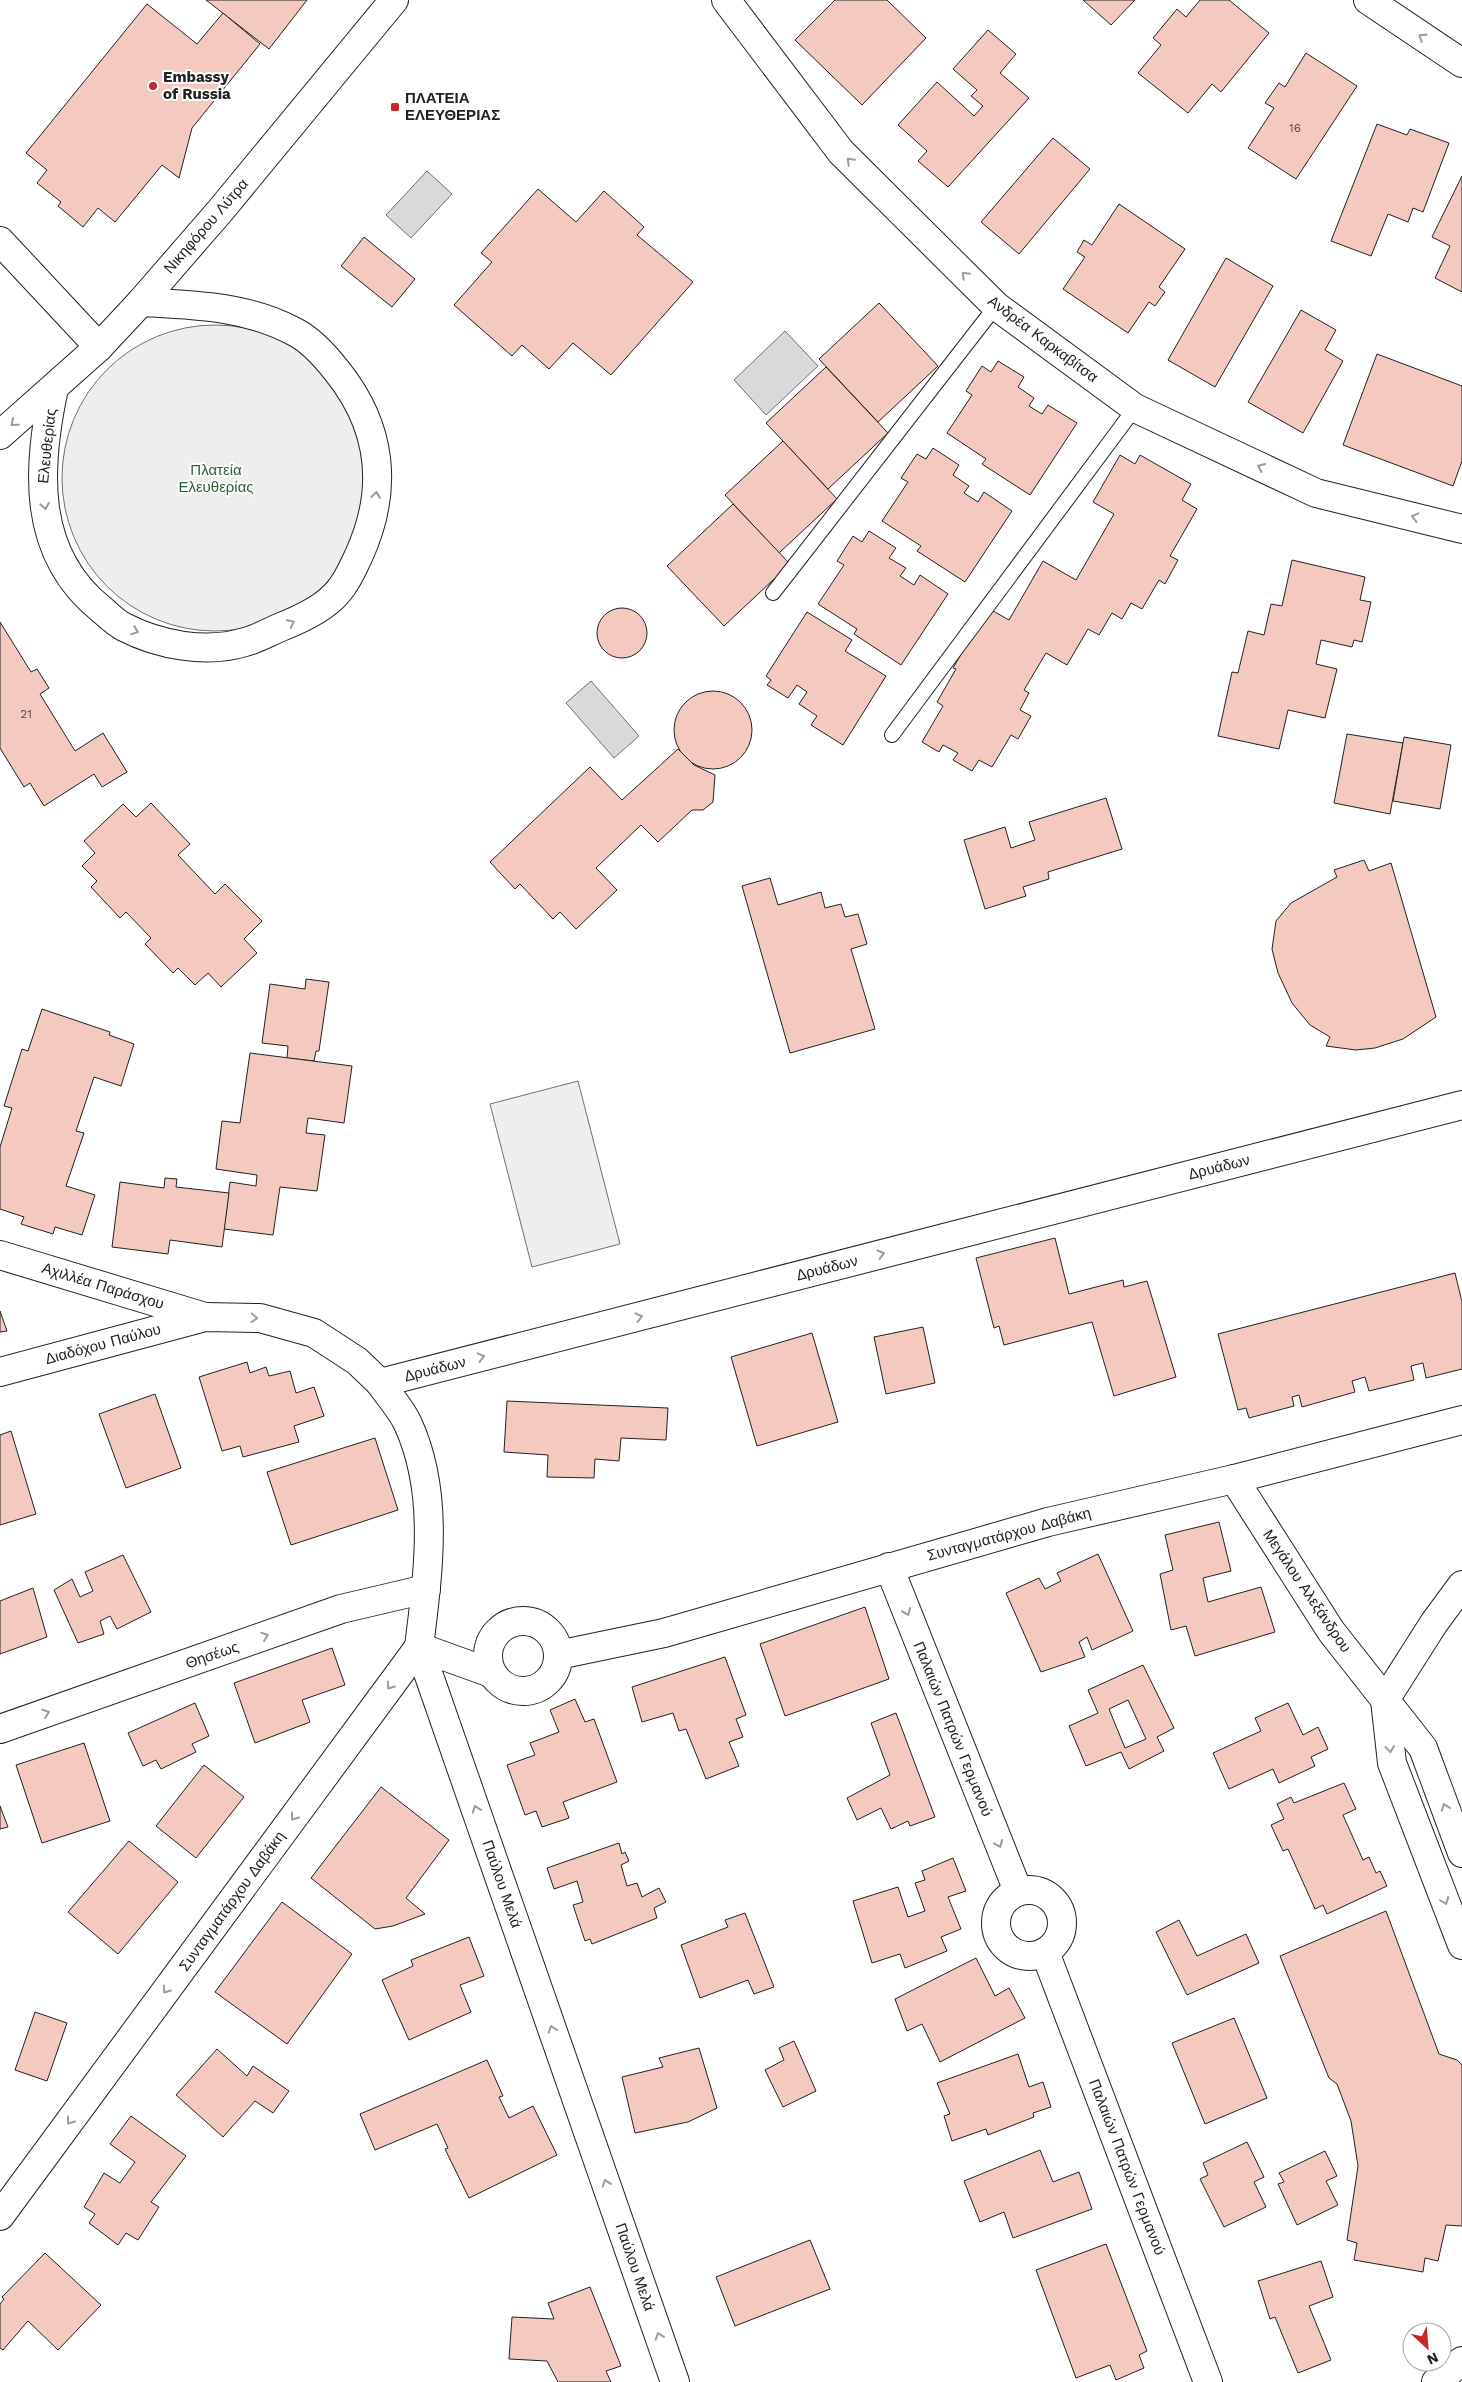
<svg xmlns="http://www.w3.org/2000/svg" width="1462" height="2382" viewBox="0 0 1462 2382" font-family="'Work Sans',sans-serif">
	<rect width="100%" height="100%" fill="#fff"/>
	<!-- green -->
	<g fill="#eee" stroke="#6f6f6f">
		<circle cx="215" cy="478" r="153"/>
		<polygon points="578,1081 620,1244 532,1267 490,1104"/>
	</g>
	<!-- water -->
	<g fill="#d9d9d9" stroke="#6f6f6f">
		<polygon points="427,171 452,194 411,238 386,215"/>
		<polygon points="785,331 818,366 766,415 734,380"/>
		<polygon points="591,681 639,736 614,758 566,703"/>
	</g>
	<!-- building -->
	<g fill="#f3c9c0" stroke="#222" fill-rule="evenodd">
		<polygon points="206,0 307,0 269,49"/>
		<polygon points="835,0 887,0 926,38 862,105 795,40"/>
		<polygon points="1083,0 1135,0 1111,25"/>
		<polygon points="1200,0 1229,0 1269,33 1221,92 1212,84 1188,113 1138,73 1161,45 1153,38 1177,9 1186,17"/>
		<polygon points="147,4 197,44 223,13 260,44 192,128 179,178 162,165 115,222 98,208 83,227 58,206 61,202 37,183 47,170 26,153"/>
		<polygon points="988,30 1016,54 1000,73 1029,98 948,187 918,161 927,151 898,125 937,82 974,116 983,106 971,96 977,90 953,69"/>
		<polygon points="1306,53 1357,86 1296,179 1248,148 1274,108 1265,103 1279,83 1285,87"/>
		<polygon points="1377,124 1407,135 1410,129 1449,143 1423,212 1413,208 1408,222 1388,214 1371,256 1331,241"/>
		<polygon points="1053,138 1090,169 1019,254 981,222"/>
		<polygon points="1462,176 1462,292 1435,278 1450,246 1432,237"/>
		<polygon points="538,189 576,222 604,191 644,227 637,235 693,282 611,375 573,343 549,369 522,345 512,356 454,305 492,262 481,253"/>
		<polygon points="1119,204 1185,249 1159,287 1165,292 1155,306 1149,302 1128,333 1063,289 1085,257 1077,252 1084,240 1092,245"/>
		<polygon points="364,237 415,279 392,307 341,266"/>
		<polygon points="1226,258 1273,286 1215,387 1168,360"/>
		<polygon points="879,303 938,366 878,422 819,359"/>
		<polygon points="1301,310 1336,330 1325,350 1343,361 1303,433 1248,402"/>
		<polygon points="1377,354 1462,386 1462,461 1453,486 1343,445"/>
		<polygon points="998,361 1024,377 1018,387 1034,398 1029,406 1042,414 1048,405 1077,423 1030,495 982,464 986,459 947,433 972,395 966,391 982,366 991,372"/>
		<polygon points="826,367 888,433 828,489 766,423"/>
		<polygon points="783,441 837,499 779,553 725,495"/>
		<polygon points="933,448 959,465 953,475 969,486 964,493 978,502 984,492 1012,511 965,582 917,551 921,546 882,521 908,482 901,478 917,454 926,459"/>
		<polygon points="1120,455 1135,464 1140,455 1191,484 1182,500 1197,509 1170,556 1178,560 1165,584 1159,580 1142,609 1131,603 1122,619 1112,613 1099,635 1088,629 1067,665 1046,653 1024,690 1029,693 1020,710 1031,716 1018,739 1011,735 992,767 979,760 972,771 953,760 958,753 943,745 939,752 922,742 943,706 937,702 956,669 953,668 988,608 1009,620 1043,561 1076,580 1114,514 1093,502"/>
		<polygon points="733,504 790,564 724,626 667,566"/>
		<polygon points="869,531 896,548 889,558 906,568 900,576 914,585 920,575 948,594 901,665 854,634 857,629 818,604 844,565 837,561 853,536 862,542"/>
		<polygon points="1292,560 1365,577 1360,600 1371,602 1362,642 1354,640 1352,647 1321,640 1316,664 1337,669 1325,718 1288,710 1279,749 1218,736 1232,672 1238,673 1248,631 1264,635 1271,604 1282,606"/>
		<circle cx="622" cy="633" r="25"/>
		<polygon points="807,612 852,640 845,651 886,676 843,745 811,725 817,716 799,704 807,692 797,685 788,698 767,685 771,680 766,676"/>
		<polygon points="0,622 31,672 37,669 49,688 40,694 75,751 103,733 127,772 102,787 94,774 44,806 30,783 24,787 0,748"/>
		<circle cx="713" cy="730" r="39"/>
		<polygon points="1347,734 1403,743 1390,814 1334,803"/>
		<polygon points="1404,737 1451,745 1440,809 1393,801"/>
		<polygon points="678,749 694,765 715,775 713,802 703,810 692,810 658,842 641,825 596,868 617,890 576,929 560,912 553,919 520,884 515,889 490,862 590,767 622,800"/>
		<polygon points="1106,798 1122,849 1048,872 1049,879 1023,887 1026,896 985,909 964,840 1005,827 1011,848 1035,840 1029,822"/>
		<polygon points="151,803 190,844 178,855 215,894 225,884 262,921 244,939 257,953 221,987 208,973 195,985 178,968 173,973 145,944 151,938 126,912 120,918 91,887 97,881 82,866 95,853 84,841 123,804 136,817"/>
		<polygon points="1364,860 1369,871 1391,863 1436,1017 1403,1039 1375,1048 1356,1050 1326,1046 1330,1037 1310,1025 1292,1003 1278,973 1272,949 1276,921 1291,903 1337,877 1334,870"/>
		<polygon points="770,878 778,905 821,892 825,908 841,904 845,917 858,914 867,944 851,949 875,1029 790,1053 742,886"/>
		<polygon points="306,979 329,982 319,1051 316,1051 314,1061 287,1058 288,1046 262,1043 270,984 305,989"/>
		<polygon points="42,1009 110,1032 109,1035 134,1044 121,1086 94,1077 76,1131 84,1133 66,1186 95,1195 82,1235 55,1227 53,1234 21,1224 24,1217 0,1209 0,1147 12,1108 4,1106 22,1049 28,1051"/>
		<polygon points="250,1053 352,1066 344,1123 308,1118 306,1133 325,1135 317,1191 280,1187 273,1235 224,1229 230,1182 256,1186 257,1175 216,1169 222,1121 240,1123"/>
		<polygon points="165,1178 177,1179 176,1187 229,1193 222,1247 170,1240 168,1254 112,1247 120,1182 164,1188"/>
		<polygon points="1055,1238 1069,1294 1123,1280 1124,1287 1147,1281 1176,1377 1114,1396 1092,1322 1004,1345 999,1326 994,1328 976,1258"/>
		<polygon points="1455,1273 1462,1302 1462,1369 1426,1378 1423,1363 1411,1366 1414,1380 1369,1391 1365,1377 1352,1381 1355,1392 1302,1407 1299,1395 1292,1397 1294,1406 1249,1418 1246,1408 1238,1410 1218,1334"/>
		<polygon points="0,1311 7,1331 0,1332"/>
		<polygon points="923,1327 935,1383 886,1394 874,1337"/>
		<polygon points="812,1333 838,1422 757,1446 731,1357"/>
		<polygon points="247,1362 250,1373 266,1367 269,1376 290,1371 296,1393 314,1387 324,1416 294,1426 299,1442 243,1457 240,1446 222,1451 199,1377"/>
		<polygon points="155,1394 181,1468 126,1488 99,1414"/>
		<polygon points="507,1401 668,1408 666,1440 621,1438 619,1461 595,1459 594,1478 547,1477 548,1455 504,1452"/>
		<polygon points="11,1431 36,1514 0,1525 0,1435"/>
		<polygon points="375,1438 398,1510 291,1545 267,1472"/>
		<polygon points="1219,1522 1231,1571 1203,1578 1208,1602 1261,1587 1275,1632 1195,1656 1186,1626 1171,1630 1160,1574 1173,1570 1165,1535"/>
		<polygon points="1098,1554 1133,1631 1092,1650 1087,1637 1079,1642 1085,1657 1041,1672 1006,1593 1039,1578 1045,1589 1061,1581 1057,1573"/>
		<polygon points="123,1555 151,1612 117,1629 110,1616 100,1621 104,1634 78,1643 54,1590 72,1579 80,1597 93,1591 85,1572"/>
		<polygon points="33,1588 47,1637 0,1654 0,1601"/>
		<polygon points="865,1607 889,1679 785,1716 760,1644"/>
		<polygon points="332,1648 345,1685 302,1700 310,1722 255,1743 234,1683"/>
		<polygon points="725,1657 746,1715 736,1719 743,1737 729,1742 739,1766 706,1779 686,1729 679,1731 673,1713 642,1722 632,1687"/>
		<path d="M1143,1665L1174,1728L1157,1737L1164,1751L1129,1769L1121,1752L1086,1766L1069,1726L1098,1713L1088,1690ZM1128,1700L1146,1739L1125,1748L1109,1709Z"/>
		<polygon points="575,1699 585,1722 594,1719 617,1782 563,1802 569,1818 542,1827 536,1811 525,1815 507,1765 535,1755 530,1743 559,1732 550,1710"/>
		<polygon points="195,1703 209,1736 192,1744 196,1752 161,1769 156,1760 143,1766 128,1733"/>
		<polygon points="1288,1703 1303,1735 1318,1727 1328,1749 1311,1757 1315,1766 1279,1783 1273,1769 1229,1789 1213,1753 1261,1731 1255,1718"/>
		<polygon points="896,1713 935,1817 910,1826 908,1821 891,1829 881,1808 857,1820 847,1798 890,1775 871,1723"/>
		<polygon points="84,1743 110,1821 42,1843 16,1765"/>
		<polygon points="204,1765 244,1797 196,1858 156,1826"/>
		<polygon points="1344,1783 1356,1809 1343,1815 1363,1860 1369,1857 1376,1873 1380,1871 1387,1886 1327,1914 1323,1905 1315,1909 1288,1849 1283,1851 1271,1825 1284,1819 1277,1804 1291,1797 1294,1803"/>
		<polygon points="381,1787 449,1840 406,1898 425,1914 393,1926 375,1929 311,1878"/>
		<polygon points="0,1806 8,1827 0,1829"/>
		<polygon points="129,1841 178,1882 118,1954 68,1912"/>
		<polygon points="619,1843 622,1854 625,1852 629,1861 621,1865 627,1886 637,1883 642,1897 659,1888 666,1902 654,1908 657,1918 592,1944 590,1939 585,1941 573,1905 583,1902 577,1881 554,1889 547,1868"/>
		<polygon points="953,1858 966,1891 948,1897 961,1929 941,1937 947,1951 905,1968 900,1954 872,1963 853,1901 898,1887 908,1917 925,1911 915,1883 925,1880 922,1871"/>
		<polygon points="282,1902 352,1954 287,2044 215,1992"/>
		<polygon points="1386,1911 1439,2054 1457,2060 1462,2065 1462,2226 1446,2225 1438,2261 1425,2258 1423,2272 1354,2260 1357,2243 1347,2240 1358,2166 1351,2121 1337,2084 1329,2078 1280,1956"/>
		<polygon points="745,1913 774,1987 754,1994 748,1980 700,1998 681,1945 728,1927 725,1920"/>
		<polygon points="1179,1920 1197,1956 1246,1934 1259,1963 1187,1995 1156,1932"/>
		<polygon points="469,1937 484,1976 460,1985 471,2012 409,2040 382,1980 413,1966 411,1960"/>
		<polygon points="976,1958 995,1996 1009,1988 1025,2018 940,2062 922,2024 907,2031 895,1999"/>
		<polygon points="35,2012 67,2023 47,2081 15,2070"/>
		<polygon points="1234,2018 1267,2098 1205,2124 1172,2043"/>
		<polygon points="794,2041 816,2091 783,2107 765,2070 784,2060 779,2048"/>
		<polygon points="699,2048 717,2108 688,2122 635,2133 622,2077 663,2067 659,2058"/>
		<polygon points="217,2049 247,2076 253,2066 289,2091 273,2113 255,2101 223,2137 176,2095"/>
		<polygon points="1018,2054 1029,2087 1043,2082 1051,2107 1033,2113 1034,2117 988,2135 986,2129 952,2141 944,2116 950,2114 937,2083"/>
		<polygon points="487,2060 503,2096 499,2097 509,2118 533,2106 557,2155 469,2198 445,2149 448,2148 437,2124 375,2150 360,2114"/>
		<polygon points="131,2116 186,2156 151,2202 159,2207 138,2240 126,2233 118,2245 89,2223 95,2214 84,2207 104,2173 120,2183 135,2162 110,2144"/>
		<polygon points="1247,2142 1264,2177 1254,2182 1266,2207 1224,2227 1200,2179 1208,2175 1203,2163"/>
		<polygon points="1040,2150 1053,2182 1079,2172 1092,2209 1013,2238 1004,2212 980,2222 964,2181"/>
		<polygon points="1325,2151 1337,2176 1326,2181 1338,2205 1297,2225 1278,2184 1284,2182 1279,2173"/>
		<polygon points="810,2240 830,2289 735,2326 716,2277"/>
		<polygon points="1106,2244 1147,2351 1139,2355 1144,2368 1116,2380 1110,2365 1076,2378 1036,2270"/>
		<polygon points="45,2253 101,2305 58,2350 28,2321 3,2350 0,2348 0,2304 4,2299 2,2297"/>
		<polygon points="1321,2261 1333,2297 1309,2306 1331,2360 1298,2373 1275,2317 1270,2319 1258,2281"/>
		<polygon points="590,2287 621,2366 606,2371 611,2382 558,2382 547,2361 509,2359 512,2317 554,2319 548,2303"/>
	</g>
	<g fill="none" stroke-linecap="round" stroke-linejoin="round">
		<!-- service casing -->
		<g stroke="#222" stroke-width="16">
			<g id="service">
				<polyline points="773,593 996,306"/>
				<polyline points="892,735 1135,408"/>
			</g>
		</g>
		<!-- minor casing -->
		<g stroke="#222" stroke-width="30">
			<g id="minor">
				<polyline points="726,0 841,152 996,306 1135,408 1316,493 1462,529"/>
				<polyline points="1368,0 1462,63"/>
				<path d="M54,388C37,467 31,553 101,609C108,615 116,623 124,627C159,645 206,654 245,642C257,639 269,632 281,627C296,621 318,611 331,599C344,588 352,570 359,555C389,489 382,427 337,371C326,357 311,340 295,332C247,306 194,305 141,302"/>
				<polyline points="0,435 99,347 141,302 220,211 394,0"/>
				<polyline points="0,1255 205,1317"/>
				<polyline points="0,1372 205,1317 260,1318 314,1333 357,1361 380,1383 1462,1105"/>
				<path d="M380,1383C389,1396 402,1410 408,1424C440,1494 428,1573 419,1647L675,2382"/>
				<polyline points="1234,1479 1331,1631 1423,1748 1462,1853"/>
				<polyline points="889,1567 1018,1891"/>
				<polyline points="1462,1585 1434,1623 1385,1700 1392,1763 1462,1945"/>
				<circle cx="523" cy="1656" r="35"/>
				<polyline points="419,1647 491,1673"/>
				<polyline points="558,1655 664,1633 1048,1522 1234,1479 1462,1420"/>
				<polyline points="0,1729 341,1609 426,1589"/>
				<circle cx="1029" cy="1923" r="33"/>
				<polyline points="1045,1952 1208,2382"/>
				<polyline points="0,2216 419,1647"/>
				<polyline points="1436,2382 1462,2361"/>
			</g>
		</g>
		<!-- tertiary casing -->
		<g stroke="#222" stroke-width="30">
			<polyline id="tertiary" points="0,241 99,347"/>
		</g>
		<!-- service -->
		<use href="#service" stroke="#fff" stroke-width="14"/>
		<!-- minor -->
		<use href="#minor" stroke="#fff" stroke-width="28"/>
		<!-- tertiary -->
		<use href="#tertiary" stroke="#fff" stroke-width="28"/>
	</g>
	<!-- one-way arrows -->
	<defs><path id="oneway-chevron" d="M-2-3.5L2.5 0L-2 3.5" fill="none" stroke-width="1.6" stroke-linecap="round" stroke-linejoin="round" transform="scale(1.25)"/></defs>
	<g stroke="#9c9c9c">
		<use href="#oneway-chevron" transform="translate(1422 37) rotate(-146)"/>
		<use href="#oneway-chevron" transform="translate(850 161) rotate(-135)"/>
		<use href="#oneway-chevron" transform="translate(965 275) rotate(-135)"/>
		<use href="#oneway-chevron" transform="translate(14 423) rotate(139)"/>
		<use href="#oneway-chevron" transform="translate(1261 467) rotate(-155)"/>
		<use href="#oneway-chevron" transform="translate(376 495) rotate(-84)"/>
		<use href="#oneway-chevron" transform="translate(45 506) rotate(80)"/>
		<use href="#oneway-chevron" transform="translate(1415 517) rotate(-166)"/>
		<use href="#oneway-chevron" transform="translate(291 623) rotate(-26)"/>
		<use href="#oneway-chevron" transform="translate(135 631) rotate(21)"/>
		<use href="#oneway-chevron" transform="translate(881 1254) rotate(-14)"/>
		<use href="#oneway-chevron" transform="translate(639 1317) rotate(-14)"/>
		<use href="#oneway-chevron" transform="translate(254 1318) rotate(3)"/>
		<use href="#oneway-chevron" transform="translate(481 1357) rotate(-14)"/>
		<use href="#oneway-chevron" transform="translate(907 1612) rotate(68)"/>
		<use href="#oneway-chevron" transform="translate(265 1636) rotate(-19)"/>
		<use href="#oneway-chevron" transform="translate(390 1686) rotate(126)"/>
		<use href="#oneway-chevron" transform="translate(46 1713) rotate(-19)"/>
		<use href="#oneway-chevron" transform="translate(1390 1749) rotate(84)"/>
		<use href="#oneway-chevron" transform="translate(1445 1807) rotate(-110)"/>
		<use href="#oneway-chevron" transform="translate(476 1809) rotate(-109)"/>
		<use href="#oneway-chevron" transform="translate(294 1817) rotate(126)"/>
		<use href="#oneway-chevron" transform="translate(999 1844) rotate(68)"/>
		<use href="#oneway-chevron" transform="translate(1445 1901) rotate(69)"/>
		<use href="#oneway-chevron" transform="translate(166 1990) rotate(126)"/>
		<use href="#oneway-chevron" transform="translate(552 2029) rotate(-109)"/>
		<use href="#oneway-chevron" transform="translate(70 2121) rotate(126)"/>
		<use href="#oneway-chevron" transform="translate(606 2183) rotate(-109)"/>
		<use href="#oneway-chevron" transform="translate(659 2336) rotate(-109)"/>
	</g>
	<!-- markers -->
	<g fill="#c62828" stroke="#fff" stroke-width="2">
		<circle cx="153" cy="86" r="5"/>
		<rect x="390" y="102" width="10" height="10" rx="2.5"/>
	</g>
	<g text-anchor="middle" dominant-baseline="central" stroke-width="4" stroke-linejoin="round" paint-order="stroke">
		<!-- number labels -->
		<g font-size="12" fill="#564c4a">
			<text x="1295" y="128">16</text>
			<text x="26" y="714">21</text>
		</g>
		<!-- poi labels -->
		<g font-size="15" font-weight="bold" fill="#222" stroke="#fff" text-anchor="start">
			<text x="163" y="77">Embassy<tspan x="163" dy="17">of Russia</tspan></text>
			<text x="405" y="98">ΠΛΑΤΕΙΑ<tspan x="405" dy="17">ΕΛΕΥΘΕΡΙΑΣ</tspan></text>
		</g>
		<!-- street labels -->
		<g font-size="15" fill="#222" stroke="#fff">
			<text transform="translate(206 226) rotate(-49)">Νικηφόρου Λύτρα</text>
			<text transform="translate(1043 339) rotate(37)">Ανδρέα Καρκαβίτσα</text>
			<text transform="translate(47 446) rotate(-84)">Ελευθερίας</text>
			<text transform="translate(1219 1167) rotate(-14)">Δρυάδων</text>
			<text transform="translate(827 1268) rotate(-14)">Δρυάδων</text>
			<text transform="translate(103 1286) rotate(17)">Αχιλλέα Παράσχου</text>
			<text transform="translate(103 1344) rotate(-15)">Διαδόχου Παύλου</text>
			<text transform="translate(435 1369) rotate(-14)">Δρυάδων</text>
			<text transform="translate(1009 1534) rotate(-15)">Συνταγματάρχου Δαβάκη</text>
			<text transform="translate(1307 1591) rotate(56)">Μεγάλου Αλεξάνδρου</text>
			<text transform="translate(212 1655) rotate(-19)">Θησέως</text>
			<text transform="translate(953 1729) rotate(68)">Παλαιών Πατρών Γερμανού</text>
			<text transform="translate(502 1884) rotate(71)">Παύλου Μελά</text>
			<text transform="translate(232 1901) rotate(-54)">Συνταγματάρχου Δαβάκη</text>
			<text transform="translate(1127 2167) rotate(69)">Παλαιών Πατρών Γερμανού</text>
			<text transform="translate(635 2267) rotate(71)">Παύλου Μελά</text>
		</g>
		<!-- park labels -->
		<g font-size="15" fill="#2f5e38" stroke="#fff">
			<text x="216" y="470">Πλατεία<tspan x="216" dy="17">Ελευθερίας</tspan></text>
		</g>
	</g>
	<!-- north arrow -->
	<g transform="translate(1427 2347) rotate(154)"><circle r="24" fill="#ffffff" stroke="#a7a7a7"/>
	<path d="M0-4L9 19L0 12L-9 19Z" fill="#c62828"/>
	<text y="-8" font-size="14" font-weight="bold" text-anchor="middle" fill="#222222">N</text>
	</g>
</svg>
